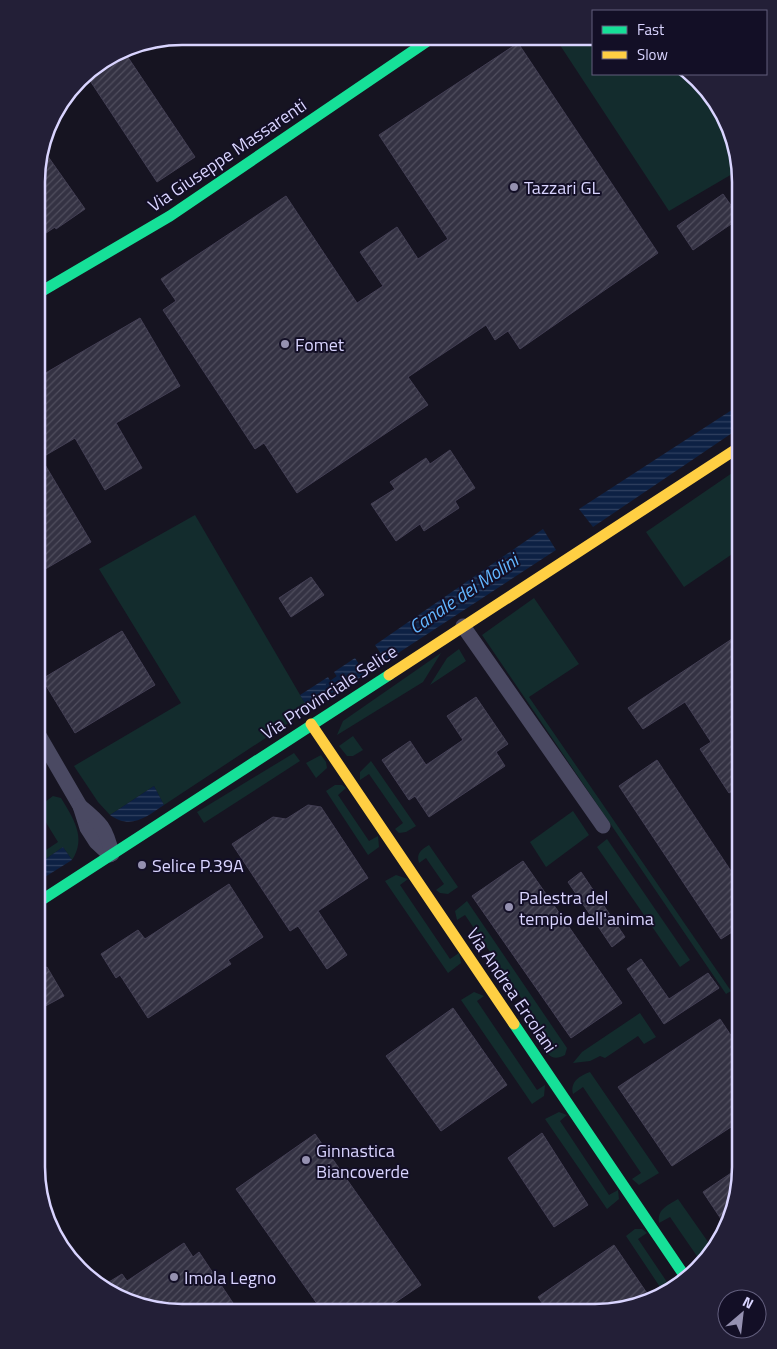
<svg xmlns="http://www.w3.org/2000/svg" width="777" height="1349" viewBox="0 0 777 1349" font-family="'Titillium Web',sans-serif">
	<defs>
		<pattern id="water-rules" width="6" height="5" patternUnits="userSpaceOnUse" patternTransform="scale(1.25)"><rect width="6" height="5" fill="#0d2144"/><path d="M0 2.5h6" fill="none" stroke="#304060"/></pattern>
		<pattern id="building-hatch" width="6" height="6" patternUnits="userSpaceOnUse" patternTransform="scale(1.25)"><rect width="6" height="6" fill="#343243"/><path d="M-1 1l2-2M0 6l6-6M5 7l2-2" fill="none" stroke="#514f5f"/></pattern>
	</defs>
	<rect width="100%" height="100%" fill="#161421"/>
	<!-- green -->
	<g fill="#132c2d">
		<polygon points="556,39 593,39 593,74 692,74 733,135 739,170 669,211"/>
		<polygon points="735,471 741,478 741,548 684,587 646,532"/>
		<polygon points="195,515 306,705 305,712 164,805 154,786 110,815 98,802 74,766 181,703 99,569"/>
		<polygon points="534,598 579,664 529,697 731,991 726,994 482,635"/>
		<polygon points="459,649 466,661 430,685 447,658"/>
		<polygon points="441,653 423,682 337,735 343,721"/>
		<polygon points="353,736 363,750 353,756 347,756 339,746"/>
		<polygon points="294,753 300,761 204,823 197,812"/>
		<polygon points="321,755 326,762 327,768 316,778 306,763"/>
		<polygon points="371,761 416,826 406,832 399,833 395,829 403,823 369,774 360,780 360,772"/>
		<polygon points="335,785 342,785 346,788 338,795 369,841 378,836 379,847 368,855 326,791"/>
		<path d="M53,796L61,798C73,818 87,838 72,860L63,847L37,865V856L58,842L37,808Z"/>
		<polygon points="573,811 589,835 546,867 530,842"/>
		<polygon points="607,839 690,960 680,967 597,847"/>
		<path d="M429,845L458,887L448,894L440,893L436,890L444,884L426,858L419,863C416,853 421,850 429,845Z"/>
		<polygon points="396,875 408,879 400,885 450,959 459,953 461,963 448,973 385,881"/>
		<path d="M467,901L567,1048L565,1055C557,1059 553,1059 547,1053L555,1048L465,915L457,920L455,911Z"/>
		<polygon points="474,992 484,996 477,1001 537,1090 545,1085 544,1096 532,1104 461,1000"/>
		<polygon points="640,1013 656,1037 644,1044 638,1036 605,1058 600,1056 590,1061 573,1063 582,1052"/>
		<path d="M590,1072L659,1173L639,1185L632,1179L641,1173L583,1087L573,1094C570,1082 579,1076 590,1072Z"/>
		<polygon points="559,1112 567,1115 560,1121 609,1195 618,1190 619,1199 607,1209 545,1119"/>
		<path d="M678,1199L713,1249L710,1256L701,1262L670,1217L659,1223C657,1209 667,1206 678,1199Z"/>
		<polygon points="635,1229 642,1229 647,1233 638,1239 669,1285 662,1290 626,1236"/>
	</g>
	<!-- water -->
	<g fill="url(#water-rules)">
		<polygon points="741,404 741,427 593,527 579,509"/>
		<polygon points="543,529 556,550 386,661 375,645"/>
		<polygon points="355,658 366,675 343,686 334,672"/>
		<polygon points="328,677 336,691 306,705 300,695"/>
		<path d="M154,786L164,805C146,817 131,830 110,815Z"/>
		<polygon points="63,847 72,860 37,882 37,865"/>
	</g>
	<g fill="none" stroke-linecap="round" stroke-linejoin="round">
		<!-- stream -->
		<polyline stroke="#0d2144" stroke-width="4.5" points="328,685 342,675"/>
	</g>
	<!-- building -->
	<g fill="url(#building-hatch)" stroke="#433f54">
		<polygon points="518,43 658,253 520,349 508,331 495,340 486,325 408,377 428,405 297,493 264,443 255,449 163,310 176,301 161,279 286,196 357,303 383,286 360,252 397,227 418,259 448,239 379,135"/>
		<polygon points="123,50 195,157 157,182 85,73"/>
		<polygon points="42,148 85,209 56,229 55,227 37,239 37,164"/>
		<polygon points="723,194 740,218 693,250 677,226"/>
		<polygon points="140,318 180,386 116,423 142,468 105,490 75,438 41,458 91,542 37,574 37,378"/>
		<polygon points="450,450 475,488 455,501 459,508 424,531 420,524 396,541 371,504 395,489 390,482 426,458 430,464"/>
		<polygon points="311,577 324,595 291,617 279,598"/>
		<polygon points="122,631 155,685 75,733 42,679"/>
		<polygon points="741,633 741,786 729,793 700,749 711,742 685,702 643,729 628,708"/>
		<polygon points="476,697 508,744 496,752 505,766 429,817 415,796 409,800 382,760 410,741 426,765 463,740 447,716"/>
		<polygon points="657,760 741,886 740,927 721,939 619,786"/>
		<polygon points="308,805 321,807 368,878 318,911 347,955 327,969 298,926 290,931 232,844 273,817 286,819"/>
		<polygon points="523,861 622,1003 571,1038 472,896"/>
		<polygon points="581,872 625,937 612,947 568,882"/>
		<polygon points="229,884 263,937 228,960 231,964 148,1018 120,975 116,978 101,954 138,930 145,939"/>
		<polygon points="641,959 669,999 708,973 719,988 664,1024 627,969"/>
		<polygon points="47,967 64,996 36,1011 36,973"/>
		<polygon points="453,1008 507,1085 441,1131 386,1056"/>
		<polygon points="720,1019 740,1049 740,1121 672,1166 618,1087"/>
		<polygon points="542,1133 588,1205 554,1227 508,1158"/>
		<polygon points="315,1134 421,1285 381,1312 323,1312 236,1189"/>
		<polygon points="740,1167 740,1176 723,1222 703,1192"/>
		<polygon points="184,1243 193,1257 199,1252 239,1312 163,1311 104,1285 122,1274 127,1281"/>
		<polygon points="614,1245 651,1299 642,1305 595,1313 549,1313 538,1297"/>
	</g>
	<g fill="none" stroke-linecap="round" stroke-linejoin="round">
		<!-- street -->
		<g stroke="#4a4962" stroke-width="15">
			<polyline points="463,626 603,826"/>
			<polyline points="37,732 80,806 87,828 96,842 110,855"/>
			<path d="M80,806C101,823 106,828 112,854"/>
		</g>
		<!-- fast -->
		<g stroke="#16e098" stroke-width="11">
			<polyline points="37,294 170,216 432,38"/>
			<polyline points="37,903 389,675"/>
			<polyline points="514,1024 684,1275"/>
		</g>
		<!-- slow -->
		<g stroke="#ffcf43" stroke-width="11">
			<polyline points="389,675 741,446"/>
			<polyline points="311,724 514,1024"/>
		</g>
	</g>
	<!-- markers -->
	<g fill="#9591b1" stroke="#130f26" stroke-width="2">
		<circle cx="514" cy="187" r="5"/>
		<circle cx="285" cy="344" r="5"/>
		<circle cx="142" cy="865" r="5"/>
		<circle cx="509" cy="907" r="5"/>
		<circle cx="306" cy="1160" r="5"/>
		<circle cx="174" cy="1277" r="5"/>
	</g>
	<g text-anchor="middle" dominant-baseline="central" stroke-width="4" stroke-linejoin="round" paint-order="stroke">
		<!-- street labels -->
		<g font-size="18" fill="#d9d4ff" stroke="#130f26">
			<text transform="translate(227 155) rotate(-34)">Via Giuseppe Massarenti</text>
			<text transform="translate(329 692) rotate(-33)">Via Provinciale Selice</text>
			<text transform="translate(512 990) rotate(56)">Via Andrea Ercolani</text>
		</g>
		<!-- poi labels -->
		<g font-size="18" fill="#d9d4ff" stroke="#130f26" text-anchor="start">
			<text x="524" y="187">Tazzari GL</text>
			<text x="295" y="344">Fomet</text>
			<text x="152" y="865">Selice P.39A</text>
			<text x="519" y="897">Palestra del<tspan x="519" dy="21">tempio dell'anima</tspan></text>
			<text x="316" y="1150">Ginnastica<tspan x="316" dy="21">Biancoverde</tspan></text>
			<text x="184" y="1277">Imola Legno</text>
		</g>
		<!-- water labels -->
		<g font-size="19" font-style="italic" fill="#62b6ff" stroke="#130f26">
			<text transform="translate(463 593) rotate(-34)">Canale dei Molini</text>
		</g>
	</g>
	<!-- crop -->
	<path d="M0 0H777V1349H0ZM182 45H595A137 137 0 0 1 732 182V1167A137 137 0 0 1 595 1304H182A137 137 0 0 1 45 1167V182A137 137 0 0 1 182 45Z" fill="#231f37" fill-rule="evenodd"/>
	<path fill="none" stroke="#d9d4ff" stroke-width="2.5" d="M182 45H595A137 137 0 0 1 732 182V1167A137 137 0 0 1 595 1304H182A137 137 0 0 1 45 1167V182A137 137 0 0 1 182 45Z"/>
	<!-- legend -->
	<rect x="592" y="10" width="175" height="65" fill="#130f26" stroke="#625e7d"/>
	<rect x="602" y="26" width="25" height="8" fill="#16e098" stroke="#625e7d"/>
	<text x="637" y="35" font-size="15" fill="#d9d4ff">Fast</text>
	<rect x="602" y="51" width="25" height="8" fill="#ffcf43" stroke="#625e7d"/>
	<text x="637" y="60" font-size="15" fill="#d9d4ff">Slow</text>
	<!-- north arrow -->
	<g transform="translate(742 1314) rotate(28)"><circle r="24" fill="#130f26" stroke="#625e7d"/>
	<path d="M0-4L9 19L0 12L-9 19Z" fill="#9591b1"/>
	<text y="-8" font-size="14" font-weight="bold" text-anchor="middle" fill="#d9d4ff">N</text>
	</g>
</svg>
